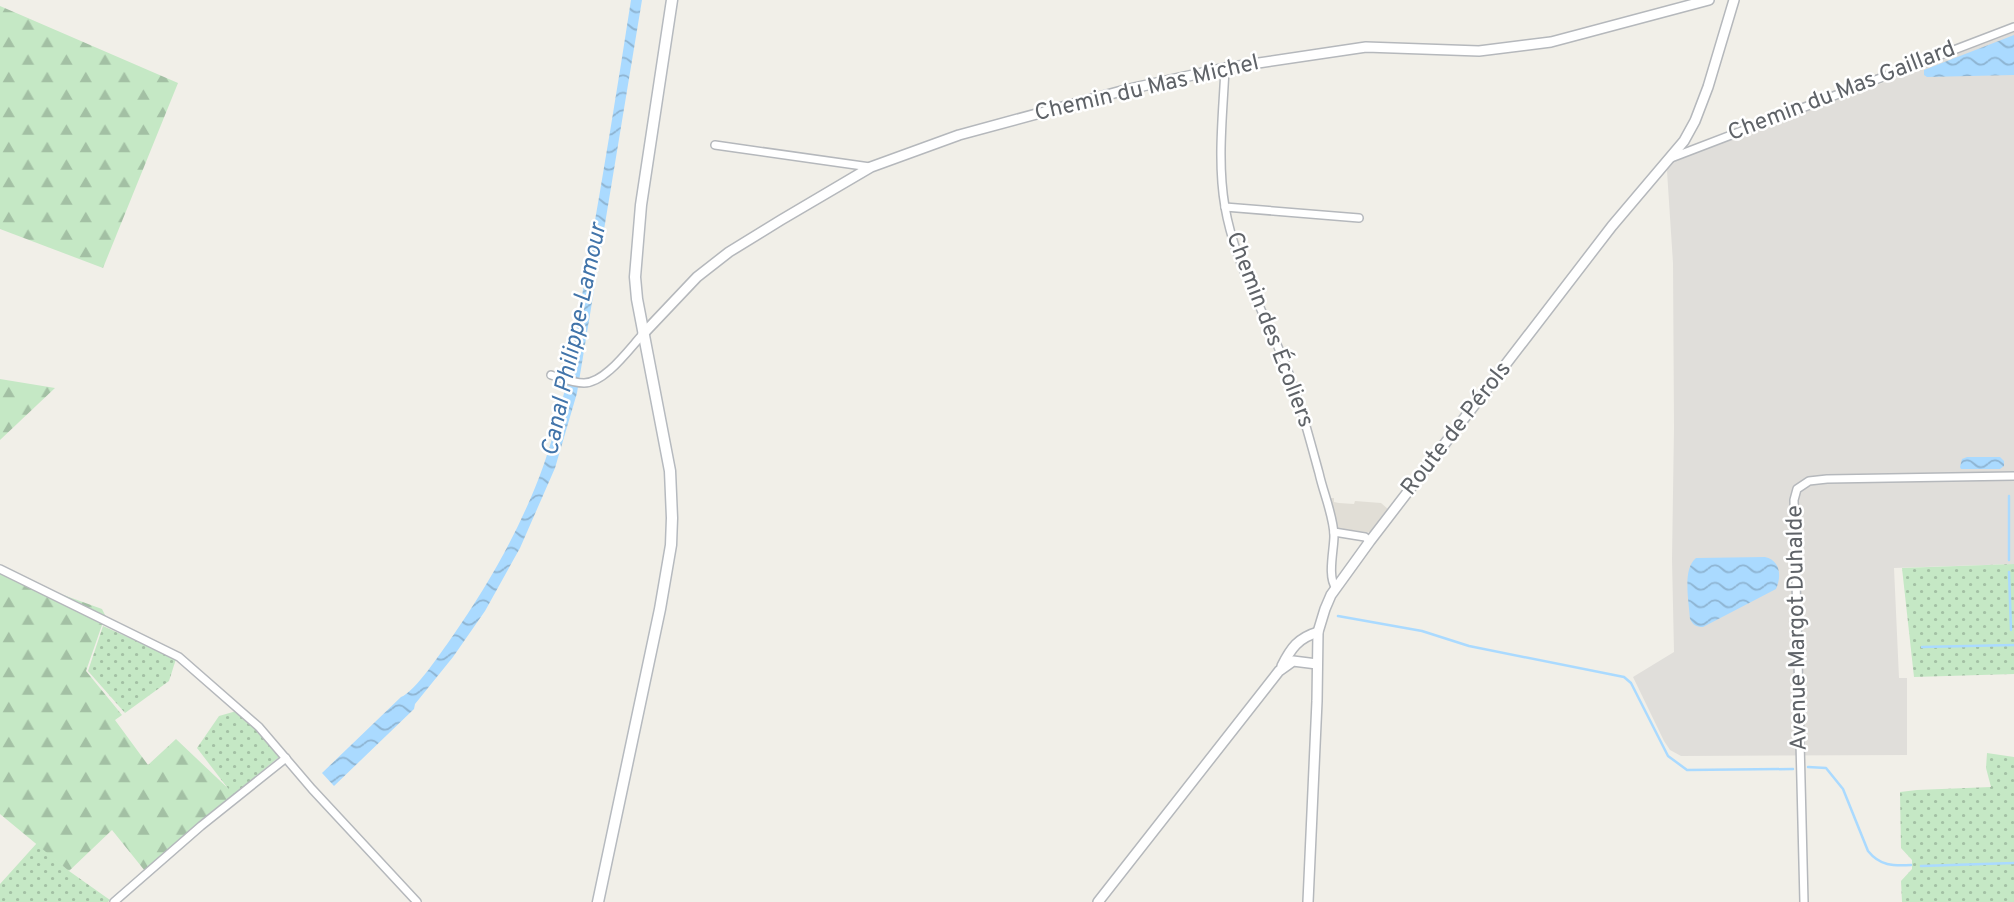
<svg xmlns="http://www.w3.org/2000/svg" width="2014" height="902" viewBox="0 0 2014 902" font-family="Overpass,sans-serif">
	<defs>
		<pattern id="grass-dots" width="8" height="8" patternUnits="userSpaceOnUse" patternTransform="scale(1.75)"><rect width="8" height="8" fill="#c5e8c5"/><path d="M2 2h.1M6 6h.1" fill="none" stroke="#a3c0a4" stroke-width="1.8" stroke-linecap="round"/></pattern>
		<pattern id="forest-firs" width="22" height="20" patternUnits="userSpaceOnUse" patternTransform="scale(1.75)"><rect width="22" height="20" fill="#c5e8c5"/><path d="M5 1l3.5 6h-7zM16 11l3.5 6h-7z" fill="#a3c0a4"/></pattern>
		<pattern id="water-waves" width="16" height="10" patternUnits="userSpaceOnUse" patternTransform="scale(1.75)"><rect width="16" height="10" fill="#aadaff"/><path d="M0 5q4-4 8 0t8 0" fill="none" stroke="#8eb4d2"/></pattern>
	</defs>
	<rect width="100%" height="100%" fill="#f1efe8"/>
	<!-- industrial -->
	<polygon fill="#e0deda" points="2014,30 2014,564 1894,568 1899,678 1907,678 1907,755 1681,756 1670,750 1664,741 1633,677 1674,652 1672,559 1674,428 1673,263 1667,171 1671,158 1897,78"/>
	<!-- education -->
	<polygon fill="#e1ded6" points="1330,498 1334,498 1334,502 1339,503 1354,504 1355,501 1381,503 1389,510 1373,533 1337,528"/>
	<!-- grass -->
	<g fill="url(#grass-dots)">
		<polygon points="2014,564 2014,674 1914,677 1902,568"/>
		<polygon points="103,626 176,659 169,681 125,713 88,671"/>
		<polygon points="240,710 279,757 233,795 197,748 219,716"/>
		<polygon points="1987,753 2014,757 2014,902 1902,902 1901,881 1912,869 1912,860 1901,848 1900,792 1917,790 1991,787 1986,768"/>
		<polygon points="37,843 69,871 110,900 108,902 0,902 0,884"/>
	</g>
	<!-- forest -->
	<g fill="url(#forest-firs)">
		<polygon points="0,6 178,83 103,268 0,229"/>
		<polygon points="0,379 55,388 0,440"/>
		<polygon points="0,572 102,609 110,625 102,625 86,671 122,715 115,720 148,765 176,739 235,795 145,871 112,830 69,871 0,814"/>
	</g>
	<!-- water -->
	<g fill="url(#water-waves)">
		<path d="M631,0H642L577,393L555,468L520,548L485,611L453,657L415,704L414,709L334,786L322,773L401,697C415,692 442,651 452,637C489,584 522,526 544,464C566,402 575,337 586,272C602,182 617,91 631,0Z"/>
		<polygon points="2014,35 2014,75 1927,77 1924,75 1924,70"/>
		<polygon points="1967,457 2000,457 2004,461 2004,466 2000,469 1961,469 1960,467 1962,459"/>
		<path d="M1765,557C1780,560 1782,576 1776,589L1703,627C1696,627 1693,625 1690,619C1689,602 1682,569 1696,558Z"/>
	</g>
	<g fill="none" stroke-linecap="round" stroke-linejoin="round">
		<!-- stream -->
		<g stroke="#aadaff" stroke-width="2.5">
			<polyline points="2009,496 2009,560"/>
			<polyline points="2009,572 2011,630"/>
			<polyline points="1338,616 1422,631 1469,646 1624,677 1631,683 1668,756 1687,770 1793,769"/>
			<polyline points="1922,647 2014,645"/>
			<path d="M1808,767L1826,768L1843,789L1868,851C1880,866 1893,866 1911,865"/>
			<polyline points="1921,866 2014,863"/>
		</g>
		<!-- minor casing -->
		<g stroke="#b5b8bc" stroke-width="10">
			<g id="minor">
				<path d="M1225,68C1223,114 1217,161 1225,207C1234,260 1261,307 1282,356C1298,394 1308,433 1319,473C1323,492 1334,517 1334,536C1334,550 1327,577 1336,588"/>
				<polyline points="715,145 870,167"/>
				<polyline points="1671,158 2014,27"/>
				<polyline points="1225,207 1359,218"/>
				<path d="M551,375C561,378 573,383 584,383C605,383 629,349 643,334"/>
				<polyline points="1334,532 1365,537 1370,541"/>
				<polyline points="0,569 179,657 259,727 312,789 417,902"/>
				<polyline points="114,902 201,826 286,758"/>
				<polyline points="1804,902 1794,500 1797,489 1809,481 1827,479 2014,476"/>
			</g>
		</g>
		<!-- tertiary casing -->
		<g stroke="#b5b8bc" stroke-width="12">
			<g id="tertiary">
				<polyline points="643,334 697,277 729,252 781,220 871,167 959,135 1129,89 1225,68 1366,47 1479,51 1551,42 1709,0"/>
				<path d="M1282,666C1291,648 1298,638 1318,632"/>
				<polyline points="1098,902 1279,671 1293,661 1317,664"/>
				<polyline points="1308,902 1317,701 1318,632 1325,609 1331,595 1370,541 1612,226 1684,141 1695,121 1708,87 1734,0"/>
			</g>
		</g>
		<!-- secondary casing -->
		<g stroke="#b6babf" stroke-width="13">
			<polyline id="secondary" points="598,902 660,609 671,545 672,518 670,471 637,299 635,277 641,205 672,0"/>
		</g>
		<!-- minor -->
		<use href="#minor" stroke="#fff" stroke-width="7"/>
		<!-- tertiary -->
		<use href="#tertiary" stroke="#fff" stroke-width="9"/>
		<!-- secondary -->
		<use href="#secondary" stroke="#fff" stroke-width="10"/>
	</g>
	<g text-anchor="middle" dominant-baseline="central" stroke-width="5" stroke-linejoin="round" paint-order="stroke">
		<!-- street labels -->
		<g font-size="23" fill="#5f6368" stroke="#fff">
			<text transform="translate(1147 89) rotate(-13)">Chemin du Mas Michel</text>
			<text transform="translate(1842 92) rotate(-21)">Chemin du Mas Gaillard</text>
			<text transform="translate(1269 330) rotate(69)">Chemin des Écoliers</text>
			<text transform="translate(1457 429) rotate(-52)">Route de Pérols</text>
			<text transform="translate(1798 628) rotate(-91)">Avenue Margot Duhalde</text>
		</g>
		<!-- water labels -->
		<g font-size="24" font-style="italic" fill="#4174aa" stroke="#fff">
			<text transform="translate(575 340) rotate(-78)">Canal Philippe-Lamour</text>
		</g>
	</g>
</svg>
